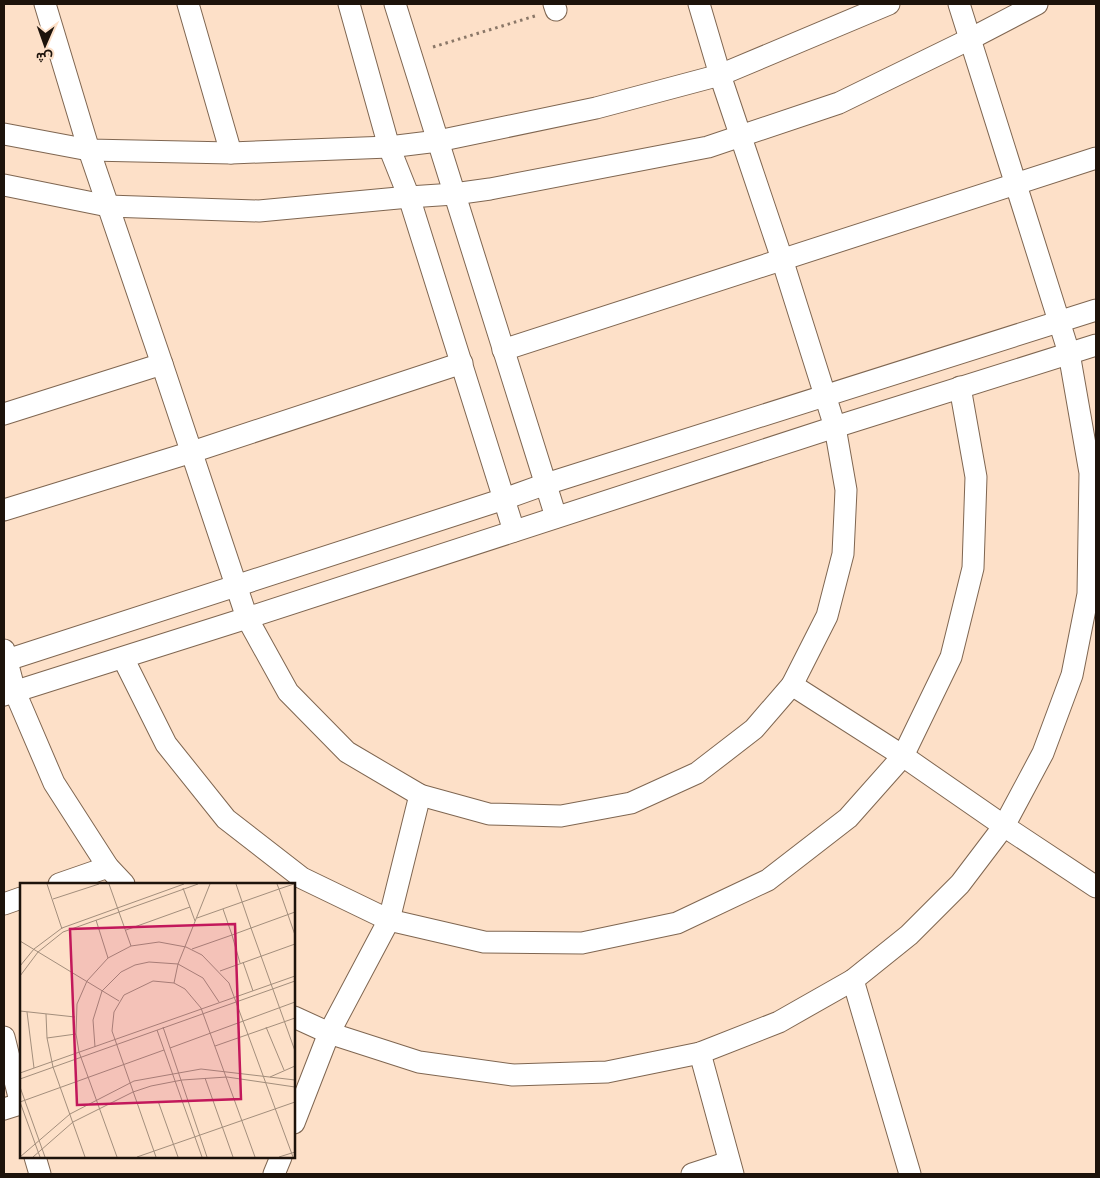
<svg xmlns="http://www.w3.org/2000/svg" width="1100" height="1178" viewBox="0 0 1100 1178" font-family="Poppins,Vazirmatn,sans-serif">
	<rect width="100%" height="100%" fill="#fde0c8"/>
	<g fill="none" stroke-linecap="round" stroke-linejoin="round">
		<!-- minor casing -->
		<g stroke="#7f6651" stroke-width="23">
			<g id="minor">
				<polyline points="45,4 89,150 162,364 247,618 288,692 347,752 420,795 489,814 561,816 631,803 697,773 754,729 792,685 827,616 843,554 846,490 835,427 782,259 720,75 699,4"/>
				<polyline points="188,4 231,153"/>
				<polyline points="349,4 389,147 409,197 514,531"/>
				<polyline points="395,4 556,517"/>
				<polyline points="554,4 556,10"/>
				<polyline points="4,134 89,150 231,153 389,147 438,141 596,108 720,75 889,4"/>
				<polyline points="4,185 108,206 259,211 409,197 454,194 490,189 708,147 839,103 970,39 1037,4"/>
				<polyline points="503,350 1096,158"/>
				<polyline points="4,414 162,364"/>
				<polyline points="4,510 192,452 462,363"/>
				<polyline points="4,650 15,692 54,783 108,867 124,884"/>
				<polyline points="123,658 166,744 226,819 302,878 389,920 484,942 582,943 677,923 768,880 848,818 903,756 951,657 973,568 976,477 960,387"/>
				<polyline points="4,661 504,499 546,484 1096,310"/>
				<polyline points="792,685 903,756 1004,826 1096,887"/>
				<polyline points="4,695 247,618 835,427 1096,345"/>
				<polyline points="59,884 108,867"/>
				<polyline points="4,904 21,898"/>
				<polyline points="853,980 910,1174"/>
				<polyline points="294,1017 329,1033 419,1062 513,1075 607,1072 700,1053 779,1022 853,980 909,935 960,884 1004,826 1043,753 1072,675 1088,594 1090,473 1069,353 959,4"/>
				<polyline points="4,1037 18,1093 20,1104 4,1109"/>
				<polyline points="700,1053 733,1174"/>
				<polyline points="294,1123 329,1033 389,920 420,795"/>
				<polyline points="35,1157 40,1174"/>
				<polyline points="274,1174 281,1157"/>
				<polyline points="692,1174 729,1162"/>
			</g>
		</g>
		<!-- path -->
		<polyline stroke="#8a7767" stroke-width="3" stroke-dasharray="2.5 4" stroke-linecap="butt" points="433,47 535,16"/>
		<!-- minor -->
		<use href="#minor" stroke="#fff" stroke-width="21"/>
	</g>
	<!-- overview -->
	<g transform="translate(20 883)">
		<rect width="275" height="275" fill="#fde0c8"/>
		<path fill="none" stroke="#a38e7c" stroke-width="1" d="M27,1L42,46M89,1L111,63M216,1L231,45L275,29M274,1L259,6L275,52M163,5L175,38M33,16L79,1M177,35L259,6L257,1M76,37L88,75M106,47L170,24M0,58L99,118M172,66L212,52L203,26M223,79L233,108M220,80L212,52L231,45L275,168M0,83L14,66L42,45L164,1M200,88L275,61M0,93L18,69L43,49L178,1M154,100L158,81L190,1M0,128L55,134M7,129L14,185M26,131L27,155M143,144L187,274M246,144L264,187M137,147L182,274M56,151L27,155L33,184L65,274M195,163L275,135M75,164L73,137L82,108L101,89L115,82L129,79L158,81L183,95L199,119M150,165L275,119M0,190L275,93M250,194L275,183M185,195L213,274M0,196L275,98M0,204L25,274M138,218L158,274M0,219L144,167M0,219L20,274M0,274L50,231L114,198L181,186L275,197M13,274L53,239L113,209L131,203L162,197L207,194L275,204M97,274L59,169L56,151L57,121L67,98L88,75L111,63L139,59L166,64L182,72L209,100L273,274M117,274L275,219M136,274L92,148L94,129L104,112L133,98L154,100L165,106L181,125L235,274M259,274L275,269"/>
		<path fill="#c2185b" fill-opacity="0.15" stroke="#c2185b" stroke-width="2.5" d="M215,41L221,216L57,222L50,46Z"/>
		<rect width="275" height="275" fill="none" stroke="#1d130b" stroke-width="2.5"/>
	</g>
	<!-- border -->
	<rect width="1100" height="1178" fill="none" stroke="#1d130b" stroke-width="10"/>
	<!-- north arrow -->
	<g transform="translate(45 45) rotate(182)" stroke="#fde0c8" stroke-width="4" paint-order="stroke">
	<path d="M0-4L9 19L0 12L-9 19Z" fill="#1d130b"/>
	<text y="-8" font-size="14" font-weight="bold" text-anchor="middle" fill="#1d130b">ش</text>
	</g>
</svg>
